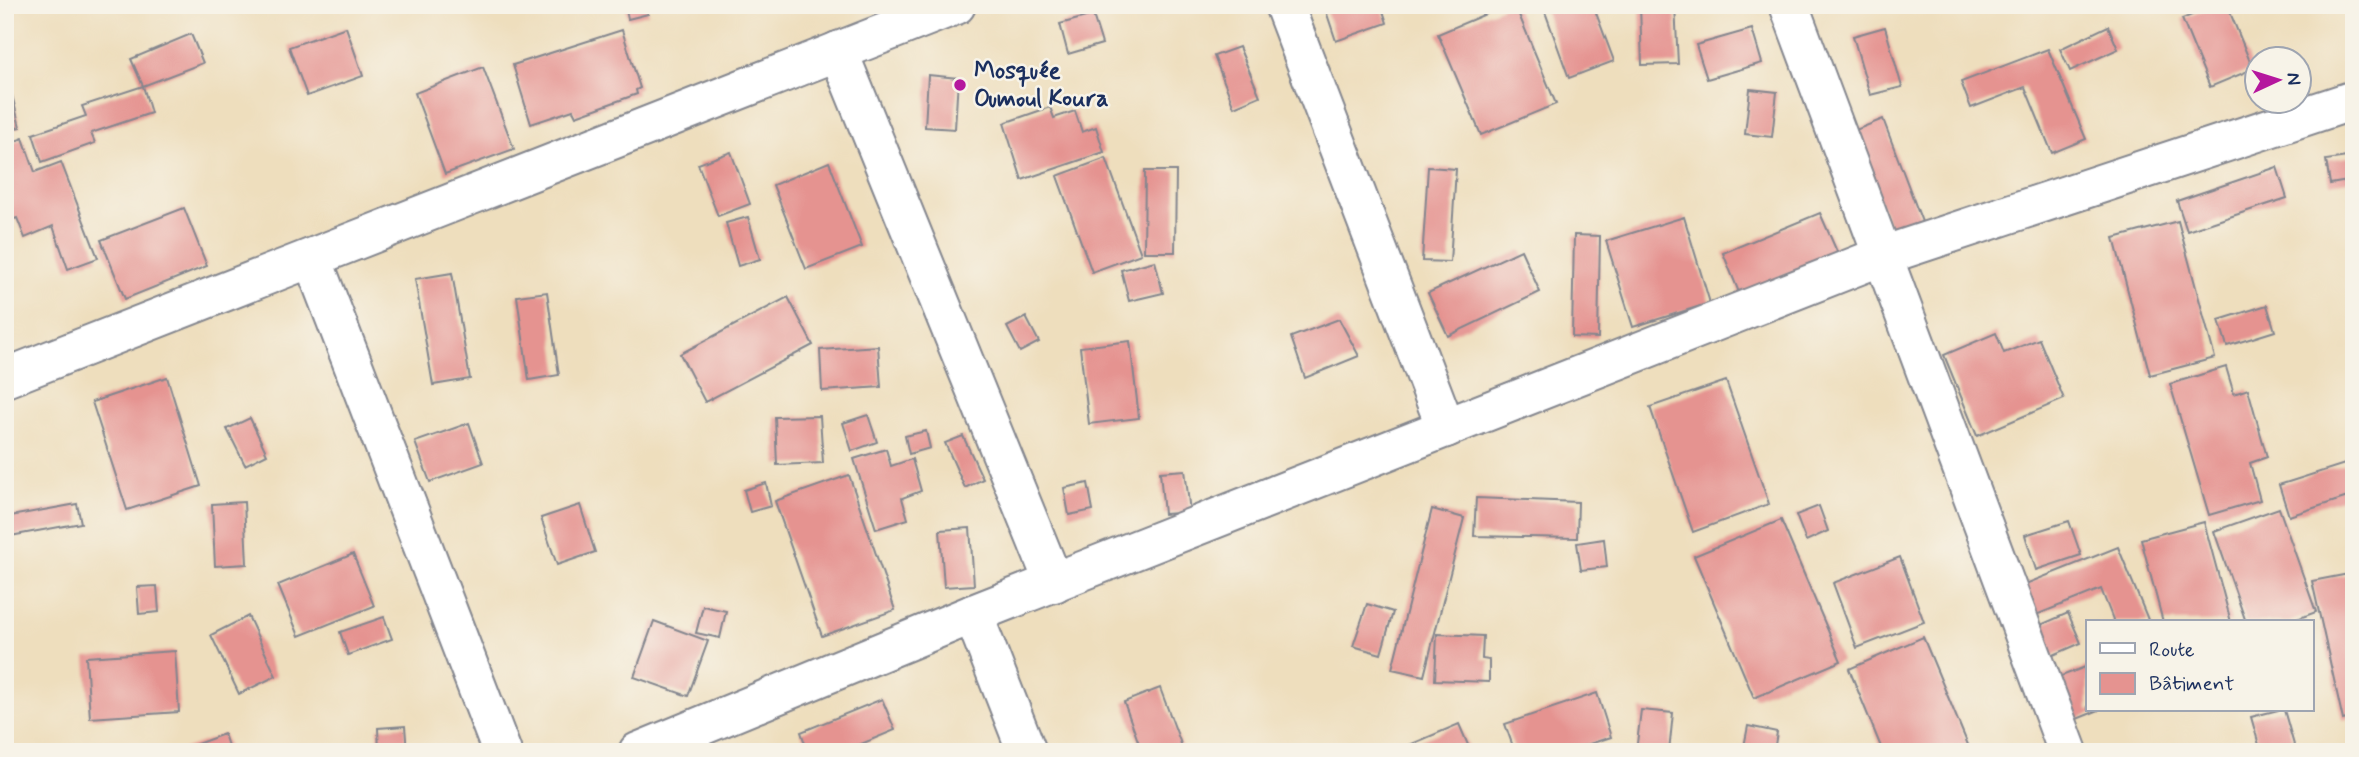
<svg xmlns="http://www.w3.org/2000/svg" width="2359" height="757" viewBox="0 0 2359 757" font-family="Mynerve,sans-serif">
	<rect width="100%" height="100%" fill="#f7f3e8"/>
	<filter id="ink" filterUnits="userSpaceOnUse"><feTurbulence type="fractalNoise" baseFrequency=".0143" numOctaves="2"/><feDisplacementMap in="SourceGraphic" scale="14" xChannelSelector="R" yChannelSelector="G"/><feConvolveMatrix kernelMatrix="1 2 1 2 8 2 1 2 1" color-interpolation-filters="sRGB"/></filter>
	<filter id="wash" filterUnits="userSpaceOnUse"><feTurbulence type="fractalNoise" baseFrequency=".00686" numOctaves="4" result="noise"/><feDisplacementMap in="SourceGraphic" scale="28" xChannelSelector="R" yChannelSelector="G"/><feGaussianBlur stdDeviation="1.57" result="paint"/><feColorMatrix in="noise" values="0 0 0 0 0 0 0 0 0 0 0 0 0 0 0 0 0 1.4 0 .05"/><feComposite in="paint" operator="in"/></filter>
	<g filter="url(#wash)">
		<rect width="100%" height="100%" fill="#eedebd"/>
		<g id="blocks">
			<!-- building -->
			<g fill="#e59390">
				<polygon points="625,5 646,5 648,14 628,19"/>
				<polygon points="1324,5 1381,5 1387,23 1336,41"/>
				<polygon points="1507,5 1515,5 1556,104 1481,135 1438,34"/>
				<polygon points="1554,5 1593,5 1614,61 1569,78 1544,9"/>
				<polygon points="1640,5 1675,5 1678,64 1642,65"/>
				<polygon points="2216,5 2227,5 2253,69 2210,87 2182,19"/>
				<polygon points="1093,15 1102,44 1068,54 1060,24"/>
				<polygon points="2108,26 2118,49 2070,71 2060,49"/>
				<polygon points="346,27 363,76 307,96 289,47"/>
				<polygon points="1885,27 1902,87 1870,95 1853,36"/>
				<polygon points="1752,29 1762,63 1707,79 1696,45"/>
				<polygon points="622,30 640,88 636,90 637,94 576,116 573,110 531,124 513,65"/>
				<polygon points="191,34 203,63 143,86 131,59"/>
				<polygon points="1239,47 1260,96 1234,107 1214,56"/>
				<polygon points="2048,49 2086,139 2052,153 2025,87 1971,108 1961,82"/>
				<polygon points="5,67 20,127 5,131"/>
				<polygon points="483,67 514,149 445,174 415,93"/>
				<polygon points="928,75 958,78 955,129 925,127"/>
				<polygon points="143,86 151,113 91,133 95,143 42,162 33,134 86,116 82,106"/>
				<polygon points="1750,89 1777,92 1772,137 1745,134"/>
				<polygon points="1050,107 1054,118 1075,111 1082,132 1096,127 1104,152 1022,180 1004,123"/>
				<polygon points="1883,119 1922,222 1892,233 1853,131"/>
				<polygon points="23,138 35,172 61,162 98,258 68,269 53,226 25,238 17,218 5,222 5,145"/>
				<polygon points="731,152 750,204 718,216 698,164"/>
				<polygon points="2354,156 2354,180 2330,184 2326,160"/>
				<polygon points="1106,158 1141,254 1092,272 1057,176"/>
				<polygon points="829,162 862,247 806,269 773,185"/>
				<polygon points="1428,167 1456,169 1450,262 1422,261"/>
				<polygon points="2277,167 2287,198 2187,231 2177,201"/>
				<polygon points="1145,171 1176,171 1175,252 1144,252"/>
				<polygon points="184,208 207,266 125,299 101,240"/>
				<polygon points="1820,213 1838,254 1740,295 1723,253"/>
				<polygon points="748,217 760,259 738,266 726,223"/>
				<polygon points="1684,217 1710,303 1633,327 1606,241"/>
				<polygon points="2178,221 2215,358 2150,375 2114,238"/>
				<polygon points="1574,235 1600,236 1598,338 1572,337"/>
				<polygon points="1521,250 1540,292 1448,336 1428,293"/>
				<polygon points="1155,261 1163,293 1129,301 1121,270"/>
				<polygon points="452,273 470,379 433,385 415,279"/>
				<polygon points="547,292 559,375 529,380 517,296"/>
				<polygon points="788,297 813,345 705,402 680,354"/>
				<polygon points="2267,305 2275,331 2227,346 2219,320"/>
				<polygon points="1026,317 1039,342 1020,352 1007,327"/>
				<polygon points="1339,319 1359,356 1305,378 1291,337"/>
				<polygon points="1996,333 2004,353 2039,339 2064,399 1977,436 1944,355"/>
				<polygon points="1130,341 1139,418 1089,424 1080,347"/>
				<polygon points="878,346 881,387 822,391 820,350"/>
				<polygon points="2226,367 2234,394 2248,389 2267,457 2250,463 2260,500 2209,515 2170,384"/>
				<polygon points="167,377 201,486 127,510 92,402"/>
				<polygon points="1726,381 1769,504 1693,532 1650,407"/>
				<polygon points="868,415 877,442 852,451 843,423"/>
				<polygon points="820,416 823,463 777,465 775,417"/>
				<polygon points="250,418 267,454 245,465 227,429"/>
				<polygon points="469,423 483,463 430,482 415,442"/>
				<polygon points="926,431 930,448 909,454 905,436"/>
				<polygon points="963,436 983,479 965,488 945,443"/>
				<polygon points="886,449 891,466 912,459 921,491 902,498 908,519 876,529 854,459"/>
				<polygon points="2354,461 2354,495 2289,516 2279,485"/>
				<polygon points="1185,470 1190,512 1164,514 1160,472"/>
				<polygon points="849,475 895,610 822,636 775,501"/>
				<polygon points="766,483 771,506 750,512 744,490"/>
				<polygon points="1088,483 1093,510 1069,515 1064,488"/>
				<polygon points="1476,498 1578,502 1577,538 1474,536"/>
				<polygon points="244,502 247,564 215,566 212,504"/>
				<polygon points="77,504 81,523 5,537 5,517"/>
				<polygon points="580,505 595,552 557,565 541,518"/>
				<polygon points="1819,506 1828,531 1806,541 1796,515"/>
				<polygon points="2279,508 2316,612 2289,622 2246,622 2214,531"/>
				<polygon points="1432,509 1464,518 1424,676 1392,669"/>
				<polygon points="1781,520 1841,661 1754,698 1694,556"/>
				<polygon points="2069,521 2081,555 2036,570 2025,535"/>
				<polygon points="2204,522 2231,622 2163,622 2141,539"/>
				<polygon points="970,528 974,585 944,587 940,530"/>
				<polygon points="1604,539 1607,567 1581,570 1577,543"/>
				<polygon points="2118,547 2149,622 2114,622 2101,589 2036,615 2023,585"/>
				<polygon points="353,554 374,606 299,636 278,585"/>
				<polygon points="1900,557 1924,622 1857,648 1833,583"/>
				<polygon points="2354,573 2354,620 2348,621 2354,647 2354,717 2343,720 2312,581"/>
				<polygon points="157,586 159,612 139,614 137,587"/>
				<polygon points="1367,604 1393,612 1381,654 1353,646"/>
				<polygon points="703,606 726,611 720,638 696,633"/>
				<polygon points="2068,613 2081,643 2049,657 2036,627"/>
				<polygon points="248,616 276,676 239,694 211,635"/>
				<polygon points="384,617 392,639 348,655 340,632"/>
				<polygon points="654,621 708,641 688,696 634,677"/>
				<polygon points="1437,634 1483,636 1482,659 1489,660 1489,682 1435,680"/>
				<polygon points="1923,637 1971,752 1883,752 1849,669"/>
				<polygon points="175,651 179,712 90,718 86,657"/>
				<polygon points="2088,666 2088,710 2099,710 2072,721 2056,678"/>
				<polygon points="1160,688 1184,752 1142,752 1124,702"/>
				<polygon points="1597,693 1611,737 1565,752 1515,752 1505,724"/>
				<polygon points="882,699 895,730 842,752 808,752 801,732"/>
				<polygon points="1641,710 1673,713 1669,752 1636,752"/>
				<polygon points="2278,710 2284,710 2296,752 2261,752 2251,717"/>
				<polygon points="1459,724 1471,752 1393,752"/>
				<polygon points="405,726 407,752 379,752 378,728"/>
				<polygon points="1748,726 1777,732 1774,752 1743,752"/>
				<polygon points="224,734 230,752 178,752 178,751"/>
			</g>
		</g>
	</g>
	<g filter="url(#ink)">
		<use href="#blocks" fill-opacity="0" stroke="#84868e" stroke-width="2"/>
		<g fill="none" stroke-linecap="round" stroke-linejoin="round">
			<!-- street casing -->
			<g stroke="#84868e" stroke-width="42">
				<g id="street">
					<polyline points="1284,5 1446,428"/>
					<polyline points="1789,5 2068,752"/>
					<polyline points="838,51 1054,583"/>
					<polyline points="312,258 502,752"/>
					<polyline points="5,378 956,5"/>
					<polyline points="973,614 1027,752"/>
					<polyline points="638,752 973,614 1882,256 2354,100"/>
				</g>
			</g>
			<!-- street -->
			<use href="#street" stroke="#fff" stroke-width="38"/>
		</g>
	</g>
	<!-- markers -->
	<circle fill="#b5179e" stroke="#f7f3e8" stroke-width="2.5" cx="960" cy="85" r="7"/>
	<g text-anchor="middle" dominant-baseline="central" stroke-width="5" stroke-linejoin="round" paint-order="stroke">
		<!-- poi labels -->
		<g font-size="24" font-weight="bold" fill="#1b2f5e" stroke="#f7f3e8" text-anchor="start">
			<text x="974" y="71">Mosquée<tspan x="974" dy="28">Oumoul Koura</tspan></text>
		</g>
	</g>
	<!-- margin -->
	<rect width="2359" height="757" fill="none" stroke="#f7f3e8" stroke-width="28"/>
	<!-- legend -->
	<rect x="2086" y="620" width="228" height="91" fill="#f7f3e8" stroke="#9fa5b1" stroke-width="2"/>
	<rect x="2100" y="643" width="35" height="10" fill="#ffffff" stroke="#9fa5b1" stroke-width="2"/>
	<text x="2149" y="656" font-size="21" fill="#1b2f5e">Route</text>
	<rect x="2100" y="673" width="35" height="21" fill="#e59390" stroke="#9fa5b1" stroke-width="2"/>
	<text x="2149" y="690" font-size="21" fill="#1b2f5e">Bâtiment</text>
	<!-- north arrow -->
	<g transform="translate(2278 80) rotate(86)"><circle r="33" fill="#f7f3e8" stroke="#9fa5b1" stroke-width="2"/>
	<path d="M0-5L12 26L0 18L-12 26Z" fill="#b5179e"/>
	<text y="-10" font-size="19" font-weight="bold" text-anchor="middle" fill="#1b2f5e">N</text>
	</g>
</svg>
